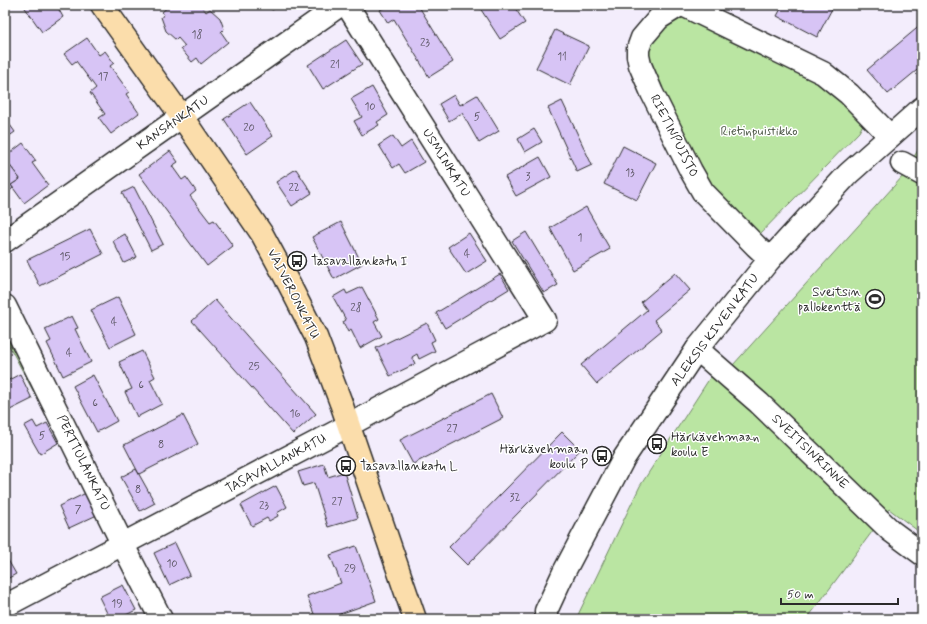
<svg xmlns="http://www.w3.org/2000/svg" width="927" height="624" viewBox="0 0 927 624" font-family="Mynerve,sans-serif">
	<rect width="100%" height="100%" fill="#f3edfc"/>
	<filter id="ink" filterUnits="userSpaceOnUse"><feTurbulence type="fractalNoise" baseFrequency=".025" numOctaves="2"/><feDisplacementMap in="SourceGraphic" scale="8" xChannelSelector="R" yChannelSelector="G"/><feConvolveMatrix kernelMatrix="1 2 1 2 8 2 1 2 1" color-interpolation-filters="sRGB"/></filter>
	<g filter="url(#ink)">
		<!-- green -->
		<g fill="#bae5a2" stroke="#728866">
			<polygon points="688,13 820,81 865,121 859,132 756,238 707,186 648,62 647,47 659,25"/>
			<polygon points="922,143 922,534 889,509 807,619 576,619 640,486 715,370 733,365 903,176"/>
			<polygon points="11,334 41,392 37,398 6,340 5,340 5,337"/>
		</g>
		<!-- building -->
		<g fill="#d7c4f5" stroke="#2b2b2b">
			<polygon points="23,5 63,5 58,8 63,17 42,32"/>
			<polygon points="170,5 201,5 206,12 210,9 220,18 224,29 221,32 228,42 201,64 197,58 192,62 181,49 185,46 178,38 176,40 166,31 161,17 164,15 162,12"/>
			<polygon points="269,5 281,5 272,10"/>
			<polygon points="389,5 418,5 453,62 429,77 394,19 388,23 380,10"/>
			<polygon points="478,5 513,5 525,23 500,39"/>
			<polygon points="783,5 834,5 817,37 777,16"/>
			<polygon points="922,24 922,66 888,94 867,70"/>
			<polygon points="555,30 589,46 570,85 536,68"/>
			<polygon points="87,38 99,55 105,51 114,63 110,66 129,92 126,94 139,113 111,134 99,118 105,114 90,93 96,88 76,61 72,64 64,54"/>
			<polygon points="346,40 362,64 323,89 308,65"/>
			<polygon points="372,87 388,115 377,122 379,125 362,135 354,121 362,117 351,99"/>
			<polygon points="454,95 460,105 477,95 499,131 479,143 462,113 449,121 439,104"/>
			<polygon points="562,101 592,165 577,172 548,108"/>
			<polygon points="250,102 273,136 247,154 224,119"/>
			<polygon points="5,118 15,132 5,139"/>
			<polygon points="534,129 542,142 525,152 518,139"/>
			<polygon points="393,136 401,148 411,141 424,162 405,173 399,164 393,168 379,145"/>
			<polygon points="23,143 36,161 32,163 48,185 24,203 11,185 20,179 5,159 5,157"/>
			<polygon points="623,146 656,163 637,200 604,184"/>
			<polygon points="170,151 178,162 172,166 182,180 186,177 196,191 190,196 210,222 214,220 233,246 207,266 139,174"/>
			<polygon points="540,157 551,177 516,196 505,177"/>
			<polygon points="5,159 20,179 11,185 13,188 7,193 5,191"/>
			<polygon points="296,169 312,193 292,206 276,182"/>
			<polygon points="134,187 163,244 151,250 122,193"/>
			<polygon points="586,207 610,249 573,270 550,228"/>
			<polygon points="341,222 362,264 334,279 312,237"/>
			<polygon points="90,229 103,254 40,286 27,260"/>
			<polygon points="526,232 558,285 544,293 512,241"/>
			<polygon points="469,233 487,261 466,274 448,247"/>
			<polygon points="125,234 137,257 124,263 113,241"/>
			<polygon points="675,273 690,290 654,320 662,330 597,384 581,365 647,310 641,302"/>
			<polygon points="500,274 509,289 445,328 436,313"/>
			<polygon points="362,287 379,319 374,322 382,336 360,348 351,330 348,332 343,322 346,320 333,297 345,290 347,294"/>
			<polygon points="118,297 136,334 110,347 91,310"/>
			<polygon points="215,300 316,414 293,434 192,321"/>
			<polygon points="72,316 78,328 75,329 91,362 63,376 47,343 51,341 45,329"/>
			<polygon points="427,323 435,340 431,342 435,351 419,359 417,354 412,357 415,364 390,376 376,348"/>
			<polygon points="142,351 155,377 150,380 162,404 137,417 125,392 132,389 119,362"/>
			<polygon points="20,374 32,399 10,410 5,399 5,382"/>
			<polygon points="93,375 117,421 97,432 73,386"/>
			<polygon points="491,394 503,418 413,464 400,440"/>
			<polygon points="183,415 198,444 139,474 124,445"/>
			<polygon points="33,421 37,428 47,423 58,443 40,454 24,426"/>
			<polygon points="562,432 580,450 467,565 449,547"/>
			<polygon points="324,464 328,477 344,472 358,518 328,527 314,483 303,486 298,472"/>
			<polygon points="136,469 155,503 140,511 121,477"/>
			<polygon points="276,486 287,507 277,513 278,516 269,521 267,518 252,526 241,505"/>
			<polygon points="86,493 97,515 69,528 59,506"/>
			<polygon points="175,543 190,575 169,585 154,553"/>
			<polygon points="356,546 376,601 326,619 316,619 307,596 341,583 330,555"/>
			<polygon points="5,555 16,574 5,580"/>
			<polygon points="123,585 136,610 118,619 110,619 99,597"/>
		</g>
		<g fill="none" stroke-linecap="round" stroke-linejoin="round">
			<!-- minor casing -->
			<g stroke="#2b2b2b" stroke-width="25">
				<g id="minor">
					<polyline points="680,5 659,18 642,38 638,49 638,56 640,65 652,93 691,171 703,192 756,246 770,259"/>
					<polyline points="683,5 823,73 849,94 890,136"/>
					<polyline points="902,163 922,174"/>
					<polyline points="5,241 340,5"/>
					<polyline points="5,306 122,543 161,619"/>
					<polyline points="697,349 759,403 891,531 922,554"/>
					<polyline points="5,606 334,433 545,320 347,5"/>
					<polyline points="546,619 546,611 564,572 624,458 697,349 770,259 848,174 922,108"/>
				</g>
			</g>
			<!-- major casing -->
			<g stroke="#2b2b2b" stroke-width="25">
				<polyline id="major" points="102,5 182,117 262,234 289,284 316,337 341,403 415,619"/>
			</g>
			<!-- minor -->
			<use href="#minor" stroke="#fff" stroke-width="22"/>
			<!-- major -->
			<use href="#major" stroke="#fbddab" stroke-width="22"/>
		</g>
	</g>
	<!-- icons -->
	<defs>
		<g id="bus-ring" transform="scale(1)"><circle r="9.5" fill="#fff" stroke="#2b2b2b" stroke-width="1.5"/><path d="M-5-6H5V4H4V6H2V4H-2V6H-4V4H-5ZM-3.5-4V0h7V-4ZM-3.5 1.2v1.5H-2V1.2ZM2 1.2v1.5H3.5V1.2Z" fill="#2b2b2b"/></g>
		<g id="stadium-ring" transform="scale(1)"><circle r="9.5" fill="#fff" stroke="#2b2b2b" stroke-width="1.5"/><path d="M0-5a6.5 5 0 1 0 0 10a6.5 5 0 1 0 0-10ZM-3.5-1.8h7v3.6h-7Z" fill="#2b2b2b"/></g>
	</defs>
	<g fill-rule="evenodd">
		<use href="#bus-ring" x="297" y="261"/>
		<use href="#stadium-ring" x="875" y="299"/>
		<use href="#bus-ring" x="657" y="444"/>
		<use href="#bus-ring" x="602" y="456"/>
		<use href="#bus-ring" x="346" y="466"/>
	</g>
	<g text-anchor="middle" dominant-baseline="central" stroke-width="3" stroke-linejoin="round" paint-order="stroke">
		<!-- number labels -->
		<g font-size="11" fill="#56515e">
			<text x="197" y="35">18</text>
			<text x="425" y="43">23</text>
			<text x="562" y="57">11</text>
			<text x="335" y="65">21</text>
			<text x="103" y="77">17</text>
			<text x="370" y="107">10</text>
			<text x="477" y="117">5</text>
			<text x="249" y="128">20</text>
			<text x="630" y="173">13</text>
			<text x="528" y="177">3</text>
			<text x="294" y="188">22</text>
			<text x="580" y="238">1</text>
			<text x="467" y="254">4</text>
			<text x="65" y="257">15</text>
			<text x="356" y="308">28</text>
			<text x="114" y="322">4</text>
			<text x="69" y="353">4</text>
			<text x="254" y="367">25</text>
			<text x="141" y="385">6</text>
			<text x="95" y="403">6</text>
			<text x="295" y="414">16</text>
			<text x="452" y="429">27</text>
			<text x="42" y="436">5</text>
			<text x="161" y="445">8</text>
			<text x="138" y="490">8</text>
			<text x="515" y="498">32</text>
			<text x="337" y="502">27</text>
			<text x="264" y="506">23</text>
			<text x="78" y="510">7</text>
			<text x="172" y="564">10</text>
			<text x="350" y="569">29</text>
			<text x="117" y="604">19</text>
		</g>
		<!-- street labels -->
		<g font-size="13" fill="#2b2b2b" stroke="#fff">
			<text transform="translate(173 123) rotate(-35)">KANSANKATU</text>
			<text transform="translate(674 136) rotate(63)">RIETINPUISTO</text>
			<text transform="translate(446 163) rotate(58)">USMINKATU</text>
			<text transform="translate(293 294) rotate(63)">VAIVERONKATU</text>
			<text transform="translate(715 330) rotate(-53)">ALEKSIS KIVEN KATU</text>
			<text transform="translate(810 452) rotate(44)">SVEITSINRINNE</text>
			<text transform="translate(83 463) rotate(64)">PERTTULANKATU</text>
			<text transform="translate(276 464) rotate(-28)">TASAVALLANKATU</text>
		</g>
		<!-- park labels -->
		<g font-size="13" fill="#4f5a49" stroke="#fff">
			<text x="759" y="131">Rietinpuistikko</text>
		</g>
		<!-- poi labels -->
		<g font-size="13" fill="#2b2b2b" stroke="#fff" text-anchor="start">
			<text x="311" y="261">Tasavallankatu I</text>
			<text x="861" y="292" text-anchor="end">Sveitsin<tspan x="861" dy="15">pallokenttä</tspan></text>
			<text x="671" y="437">Härkävehmaan<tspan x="671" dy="15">koulu E</tspan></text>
			<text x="588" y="449" text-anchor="end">Härkävehmaan<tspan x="588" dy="15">koulu P</tspan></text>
			<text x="360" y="466">Tasavallankatu L</text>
		</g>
	</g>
	<!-- margin -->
	<rect width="927" height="624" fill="none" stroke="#fff" stroke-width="20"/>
	<rect x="10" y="10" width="907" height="604" fill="none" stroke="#2b2b2b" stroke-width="1.5" filter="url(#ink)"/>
	<!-- scale -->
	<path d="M781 598v6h117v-6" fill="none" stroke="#2b2b2b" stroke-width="2"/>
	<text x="787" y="598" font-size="12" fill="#2b2b2b" stroke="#ffffff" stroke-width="3" paint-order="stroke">50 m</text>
</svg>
